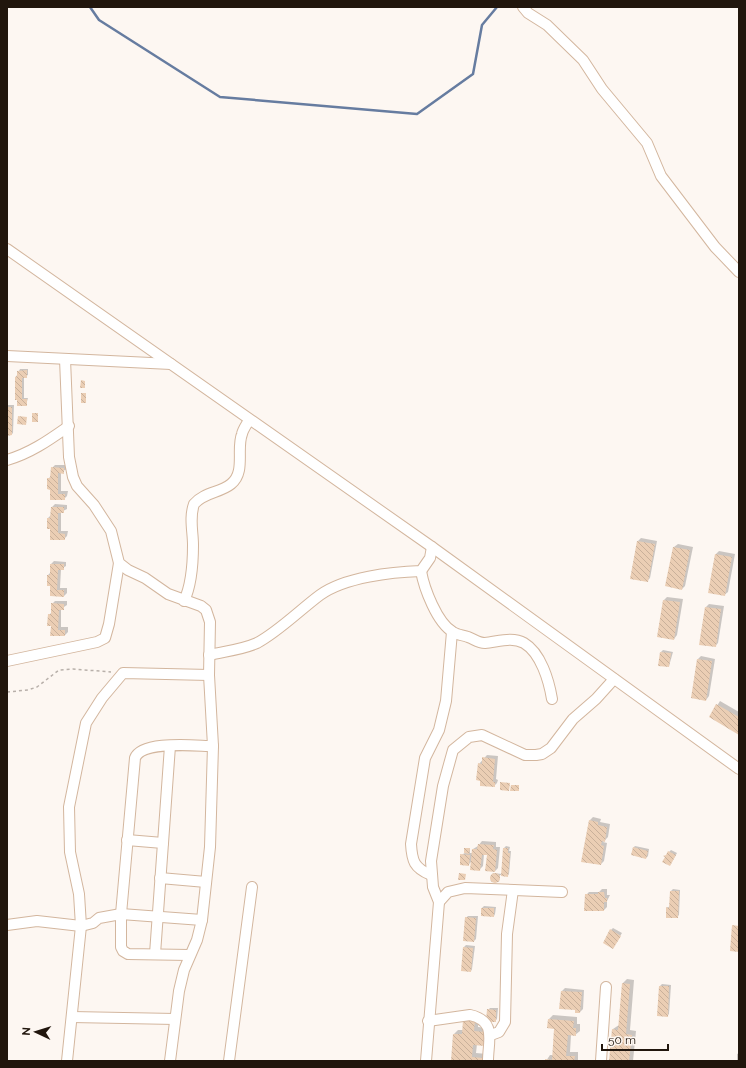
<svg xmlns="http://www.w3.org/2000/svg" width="746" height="1068" viewBox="0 0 746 1068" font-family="Raleway,sans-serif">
	<defs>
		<pattern id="building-back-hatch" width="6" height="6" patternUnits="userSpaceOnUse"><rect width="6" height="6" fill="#ebceb4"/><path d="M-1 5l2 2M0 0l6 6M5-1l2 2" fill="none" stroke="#c9b09a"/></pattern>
	</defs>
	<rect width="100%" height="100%" fill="#fdf7f2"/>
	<!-- shadow -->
	<g fill="#0003">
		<polygon points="20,369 28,369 28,375 24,377 24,398 28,398 26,405 18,405 16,377"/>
		<polygon points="7,405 14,405 13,433 12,434 7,435"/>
		<polygon points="55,465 67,465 67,469 61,472 61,491 68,491 67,496 64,499 51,489 48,479 51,476 52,468"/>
		<polygon points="55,504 67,505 67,509 61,512 61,531 68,531 67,536 64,539 51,528 48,518 51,515 52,507"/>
		<polygon points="641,538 657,541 650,578 647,581 631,578 638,541"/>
		<polygon points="678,544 693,547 685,586 682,589 666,585 674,547"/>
		<polygon points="719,551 735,554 728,592 724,595 716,554"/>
		<polygon points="54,561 66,562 66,566 61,569 60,588 67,588 67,593 64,596 51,585 48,575 51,572 51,564"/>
		<polygon points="667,597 683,599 677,635 674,639 664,600"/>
		<polygon points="55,601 67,601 67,605 61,609 61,627 68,627 68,632 65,635 51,635 52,625 49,615 52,612 52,604"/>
		<polygon points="709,604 724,606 718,643 715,646 706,607"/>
		<polygon points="663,650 673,652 669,666 661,652"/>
		<polygon points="701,656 715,659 709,696 706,700 698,659"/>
		<polygon points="720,701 739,712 739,734 710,717"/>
		<polygon points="487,755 498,756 496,779 498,780 497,783 494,786 479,764"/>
		<polygon points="593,817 601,819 600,822 610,824 608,837 603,842 607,843 604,861 601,864 590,820"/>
		<polygon points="482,841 496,842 496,847 500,847 498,868 495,871 488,854 484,854 483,866 480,869 472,861 469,864 461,855 465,853 466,848 470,848 470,853 473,853 473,849 478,846"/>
		<polygon points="506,846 510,847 509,851 511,851 509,874 507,876 500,875 499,882 492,882 492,879 490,878 493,873 502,874 504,848"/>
		<polygon points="635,846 649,849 648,856 646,858 633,848"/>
		<polygon points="671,850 677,853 670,865 669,852"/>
		<polygon points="602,889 607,889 607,895 610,895 607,901 607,907 604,910 586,895 589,892 599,892"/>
		<polygon points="673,889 680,890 679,915 677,917 667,908 670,906 671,891"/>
		<polygon points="484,906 496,907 495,914 494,916 482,908"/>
		<polygon points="468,916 478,916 476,939 474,941 466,918"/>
		<polygon points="613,928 622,933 613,948 611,930"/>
		<polygon points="466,945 475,946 472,969 471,971 462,970 464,947"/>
		<polygon points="627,979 634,980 630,1030 636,1031 633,1061 610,1061 613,1029 619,1025 623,983"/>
		<polygon points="662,984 671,985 669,1014 667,1016 660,986"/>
		<polygon points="565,988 584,990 583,1009 580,1012 562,991"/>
		<polygon points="490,1008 498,1008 497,1019 495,1021 488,1010"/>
		<polygon points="553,1015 577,1017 577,1024 580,1024 580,1031 575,1035 571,1035 570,1052 578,1052 578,1061 546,1061 550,1055 553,1055 555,1028 549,1019"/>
		<polygon points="479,1017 478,1027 490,1028 477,1044 476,1053 487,1054 487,1061 452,1061 454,1034 458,1030 463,1030 464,1020"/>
		<polygon points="739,1053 739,1061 737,1061 737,1054"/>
	</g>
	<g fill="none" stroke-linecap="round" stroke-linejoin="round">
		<!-- stream -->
		<polyline stroke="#667ca0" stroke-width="2.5" points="90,7 99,20 220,97 417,114 473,74 482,25 497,7"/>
	</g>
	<!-- building -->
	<g fill="url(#building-back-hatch)">
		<polygon points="27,370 27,378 22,378 22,399 27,399 27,406 17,406 17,400 15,400 15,377 17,376 17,371"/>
		<polygon points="81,380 85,381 85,388 80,388"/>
		<rect x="81" y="393" width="5" height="10"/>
		<polygon points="7,407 12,407 12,435 7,436"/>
		<rect x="32" y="413" width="6" height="9"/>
		<polygon points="18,416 27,417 26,425 17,424"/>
		<polygon points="51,467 64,468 64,474 58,473 58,494 65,494 65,500 50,500 50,490 47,489 47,478 50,478"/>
		<polygon points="51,507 64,507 64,513 58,513 58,533 65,534 65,540 50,540 50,529 47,529 47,518 50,518"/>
		<polygon points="637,541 655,544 648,582 630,579"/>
		<polygon points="673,547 690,550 682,590 665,586"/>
		<polygon points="715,554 732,557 725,596 708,593"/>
		<polygon points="50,564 64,564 64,570 58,570 57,590 64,590 64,597 50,596 50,586 47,586 47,575 50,575"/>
		<polygon points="663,600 680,602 674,640 657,637"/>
		<polygon points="51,603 64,604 64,610 59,610 58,630 65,630 65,636 50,636 51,626 47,626 48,614 51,614"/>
		<polygon points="705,607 721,609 716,647 699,645"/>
		<polygon points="660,652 671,653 669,667 658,666"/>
		<polygon points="697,659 712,661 706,701 691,698"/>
		<polygon points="716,704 739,717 739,735 709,717"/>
		<polygon points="482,757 495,759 493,782 495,782 495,787 480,786 480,781 476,780 478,763 482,764"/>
		<polygon points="500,782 510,783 509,791 500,790"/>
		<polygon points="511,785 519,785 519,791 510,791"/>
		<polygon points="589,820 598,822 598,825 607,827 605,842 602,841 601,845 604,846 601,865 581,862"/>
		<polygon points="478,844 494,845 493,849 497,850 495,872 485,871 487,855 482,855 480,871 470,870 472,849 477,849"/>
		<polygon points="633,847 648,851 646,859 631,855"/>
		<polygon points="464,848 470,848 469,854 464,853"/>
		<polygon points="503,848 508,848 508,853 510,853 508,877 501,876"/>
		<polygon points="668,851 676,855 670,866 662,862 665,857 663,856 666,855"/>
		<polygon points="460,854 470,855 469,866 460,865"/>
		<circle cx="495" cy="878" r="5"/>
		<polygon points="459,873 466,874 465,880 458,880"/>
		<polygon points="670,891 679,891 678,918 666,918 666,907 669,908"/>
		<polygon points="598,892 604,892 605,898 607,898 607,902 604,902 604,911 584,911 585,894 598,894"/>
		<polygon points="481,908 494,908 494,917 481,916"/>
		<polygon points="465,917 476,918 474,942 463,941"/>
		<polygon points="732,925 739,926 739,952 730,951"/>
		<polygon points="610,929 621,936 613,949 603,943"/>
		<polygon points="463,947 473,948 471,972 461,971"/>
		<polygon points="622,983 630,984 626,1034 632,1035 629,1061 609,1061 612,1029 618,1030"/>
		<polygon points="659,986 669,986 668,1017 657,1016"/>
		<polygon points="561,991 582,992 580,1013 575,1013 575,1010 559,1009"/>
		<polygon points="487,1009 496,1010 496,1022 486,1022"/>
		<polygon points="548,1019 574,1021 573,1028 576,1028 576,1036 568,1035 566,1056 575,1056 574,1061 545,1061 545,1059 552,1060 554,1029 547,1028"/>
		<polygon points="463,1020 475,1021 474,1031 486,1032 485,1046 473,1045 472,1057 483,1058 483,1061 451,1061 453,1034 462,1034"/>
	</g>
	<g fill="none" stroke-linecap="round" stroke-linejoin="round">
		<!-- street casing -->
		<g stroke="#d3b69e" stroke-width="12">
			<g id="street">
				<polyline points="523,7 528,13 547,25 583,60 602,89 647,143 661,176 715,247 739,272"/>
				<polyline points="7,249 432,547 739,769"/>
				<polyline points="7,356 171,364"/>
				<polyline points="65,359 69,457 73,477 77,486 94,505 111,531 119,563 128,570 145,578 168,594 201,606 206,610 210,622 209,675 213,746 210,847 202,920 197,940 184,970 179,991 170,1061"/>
				<path d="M7,460C31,453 49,440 69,426"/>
				<path d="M421,571C424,588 437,623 453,632C457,635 463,635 468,637C474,639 478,643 485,643C497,642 512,636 524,643C541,653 549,681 552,699"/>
				<path d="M184,601C192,584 193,563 193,545C193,531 189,518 194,504C204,492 220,493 231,484C246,472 236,449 242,434C243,429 247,424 249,420"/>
				<path d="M209,655C226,651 241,650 257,643C278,632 301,609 320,595C345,577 392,572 421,571L430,558L432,547"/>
				<polyline points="7,661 97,642 105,638 109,624 119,563"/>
				<polyline points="127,840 163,843"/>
				<path d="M431,875C414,868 412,861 411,844L425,758L439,730L446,701L452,632"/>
				<polyline points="160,878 206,882"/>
				<polyline points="439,902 448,892 465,888 562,892"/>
				<polyline points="7,925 37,921 81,926 93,923 99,918 121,914 202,920"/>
				<polyline points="155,954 170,746"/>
				<path d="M189,955L128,954L123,951L121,947V914L135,758C142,740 196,746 213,746"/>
				<polyline points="72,1017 175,1019"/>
				<path d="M428,1021L470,1015C497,1021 488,1041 488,1061"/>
				<polyline points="491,1035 499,1032 505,1022 507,934 513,890"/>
				<polyline points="67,1061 81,926 79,894 70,852 69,807 86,723 102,698 123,673 209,675"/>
				<polyline points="229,1061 252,887"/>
				<polyline points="426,1061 439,902 433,887 431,861 443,786 453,750 469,737 482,735 525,755 536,755 542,754 551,748 573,719 596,699 614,679"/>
				<polyline points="601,1061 606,987"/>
			</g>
		</g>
		<!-- path -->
		<polyline stroke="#b8b0aa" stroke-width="1.5" stroke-dasharray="3 3" stroke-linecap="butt" points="7,692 28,690 37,687 59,670 73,669 111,672"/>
		<!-- street -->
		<use href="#street" stroke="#fff" stroke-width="10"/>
	</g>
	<!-- border -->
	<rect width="746" height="1068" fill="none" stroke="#21160d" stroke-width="16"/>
	<!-- north arrow -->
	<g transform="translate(36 1032) rotate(274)" stroke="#fdf7f2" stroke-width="3" paint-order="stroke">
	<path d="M0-3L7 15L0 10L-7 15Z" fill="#21160d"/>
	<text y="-6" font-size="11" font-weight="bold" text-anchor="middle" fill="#21160d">N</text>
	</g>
	<!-- scale -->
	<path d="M602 1044v6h66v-6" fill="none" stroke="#21160d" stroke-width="2"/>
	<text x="608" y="1044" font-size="12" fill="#21160d" stroke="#fdf7f2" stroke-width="3" paint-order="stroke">50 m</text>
</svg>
